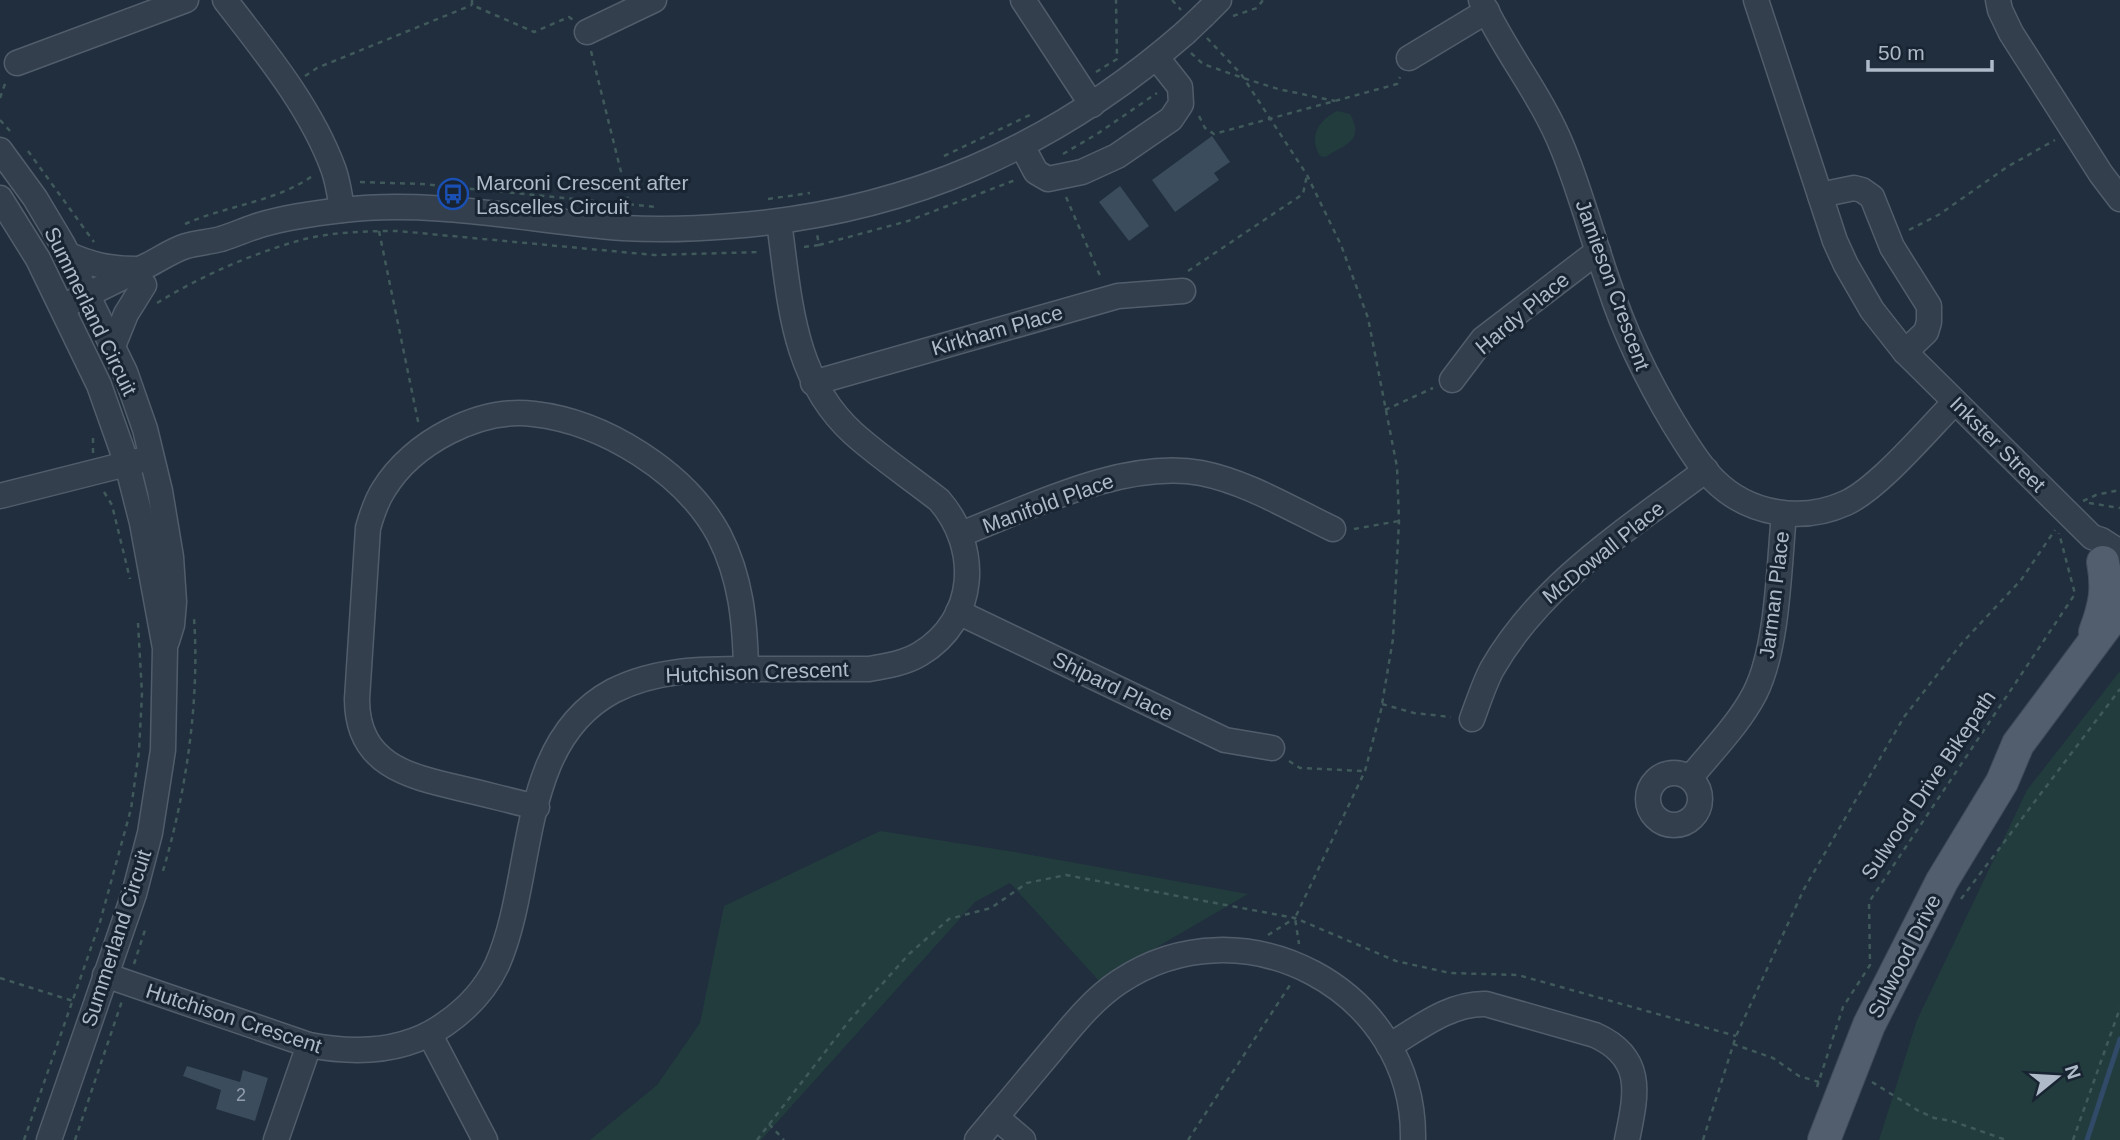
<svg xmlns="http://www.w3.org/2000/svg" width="2120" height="1140" viewBox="0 0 2120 1140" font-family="Helvetica,sans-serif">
	<rect width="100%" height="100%" fill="#202e3d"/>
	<!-- green -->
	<g fill="#223c3e">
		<path d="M1337,111L1350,114C1365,141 1346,144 1325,157L1320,156C1308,136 1319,120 1337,111Z"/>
		<polygon points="2120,671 2120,1140 1879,1140 1917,1020 2027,790"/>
		<polygon points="880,831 1015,852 1248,894 1099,981 1010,883 975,902 761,1140 590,1140 657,1085 700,1023 724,906"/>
	</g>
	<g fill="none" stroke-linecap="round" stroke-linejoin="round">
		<!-- stream -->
		<polyline stroke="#314a67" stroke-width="5" points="2087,1140 2120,1039"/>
	</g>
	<!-- building -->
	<g fill="#3b4c5d">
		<polygon points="1212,136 1230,162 1214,173 1219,180 1175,212 1152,180"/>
		<polygon points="1120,186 1149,226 1129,241 1099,202"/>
		<polygon points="187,1066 240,1082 243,1070 268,1078 255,1121 216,1109 221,1090 183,1076"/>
	</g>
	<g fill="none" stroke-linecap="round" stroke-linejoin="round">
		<!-- minor casing -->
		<g stroke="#525d6b" stroke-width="27">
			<g id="minor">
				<path d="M225,0C265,52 310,106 333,168C338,181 340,196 342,210"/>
				<polyline points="1023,0 1092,105"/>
				<path d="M1481,0C1505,52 1542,96 1563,149C1581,193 1593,240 1609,285C1625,334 1647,379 1674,424C1686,443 1698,464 1714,480C1749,515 1802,523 1846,503C1879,488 1928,429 1955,402"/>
				<polyline points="1756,0 1835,241 1846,265 1872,310 1905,352 2092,537 2101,540 2120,552"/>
				<polyline points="1998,0 2000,10 2011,33 2101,174 2120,199"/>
				<polyline points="1204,15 1219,0"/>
				<polyline points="587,32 654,0"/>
				<polyline points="1409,58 1487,11"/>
				<polyline points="17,63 186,0"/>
				<polyline points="1022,146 1036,172 1048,179 1082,172 1117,156 1171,119 1181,104 1180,87 1157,58"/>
				<polyline points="0,150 35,198 63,245 125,372 145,429 160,491 171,557 174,602 172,625 167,641"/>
				<polyline points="1820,195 1854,188 1862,190 1872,197 1892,247 1929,306 1929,322 1926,332 1905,352"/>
				<polyline points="0,198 38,259 99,385 127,464 142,523 165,648 163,750 150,833 134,894 49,1140"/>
				<path d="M67,254C91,265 111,269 137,269"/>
				<path d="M62,307C91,293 119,279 148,265C160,259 173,250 186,246C197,243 209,242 221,239C234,235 247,229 260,225C287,217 316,213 343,210C433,199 532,221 623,228C659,230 695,229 731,226C905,213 1053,148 1185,33"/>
				<polyline points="113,346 126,314 144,285"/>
				<polyline points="1452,380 1483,339 1598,251"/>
				<polyline points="813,383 1118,296 1183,291"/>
				<polyline points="0,496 142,460"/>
				<path d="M961,534C1031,507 1125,459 1201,473C1247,482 1291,509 1333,529"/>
				<polyline points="958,612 1225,740 1272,748"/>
				<path d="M1472,719C1478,703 1484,684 1492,669C1541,583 1628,529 1706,470"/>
				<circle cx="1674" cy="799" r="26"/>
				<path d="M1690,778C1712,751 1739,724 1755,693C1778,648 1779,565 1784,514"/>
				<path d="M537,807C511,801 485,794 459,788C407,776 357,764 357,699L368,528C372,514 376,501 384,489C412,443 479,407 534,414C604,422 685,472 719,535C741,578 745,621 746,669"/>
				<path d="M105,975L309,1045C356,1054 405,1053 445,1024C467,1009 486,988 497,965C536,877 516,743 613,691C660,667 712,669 763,669C798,669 834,669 869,669C887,666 905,663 920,654C978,619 980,547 939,500C911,478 881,458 854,434C792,378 790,300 779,222"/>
				<polyline points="430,1035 485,1140"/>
				<path d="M1389,1046C1419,1028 1450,1003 1486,1004L1595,1035C1646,1058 1636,1095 1627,1140"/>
				<polyline points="996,1117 1023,1140"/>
				<polyline points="276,1140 309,1045"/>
				<path d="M977,1140C1002,1110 1027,1080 1052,1050C1072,1026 1092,1000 1119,982C1243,898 1416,990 1413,1140"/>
			</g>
		</g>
		<!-- major casing -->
		<g stroke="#404b59" stroke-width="34">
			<g id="major">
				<path d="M2095,632C2105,605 2108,590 2103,562"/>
				<polyline points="1824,1140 1869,1025 1942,881 2002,782 2018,744 2120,607"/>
			</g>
		</g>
		<!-- path -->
		<g stroke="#40595b" stroke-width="2.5" stroke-dasharray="5 5" stroke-linecap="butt">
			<polyline points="472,0 472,5 534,32 569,17 573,20"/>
			<polyline points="1172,0 1181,10"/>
			<polyline points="1233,16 1257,8 1263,0"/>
			<polyline points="1207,38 1241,74 1307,175 1341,245 1368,318 1397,467 1399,521 1393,639 1381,710 1365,771 1295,918 1299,944"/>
			<polyline points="591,51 629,204"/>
			<polyline points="1191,53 1203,64 1243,78 1278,89 1335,101"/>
			<polyline points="1096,72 1117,59 1116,0"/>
			<polyline points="305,76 317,68 472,5"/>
			<polyline points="0,98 6,81"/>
			<polyline points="1199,116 1205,128 1214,134 1397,84 1400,77"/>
			<polyline points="0,120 10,131"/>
			<polyline points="28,151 94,242"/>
			<polyline points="1063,154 1097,134 1157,93"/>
			<polyline points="944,156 1032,114"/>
			<polyline points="360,182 422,184 656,207"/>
			<polyline points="1066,197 1101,278"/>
			<polyline points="768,199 810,193"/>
			<path d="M185,224C227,205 278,202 315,174"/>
			<polyline points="1909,230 1940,214 2007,167 2055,140"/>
			<polyline points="379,231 419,426"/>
			<polyline points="819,245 908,221 1018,179"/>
			<polyline points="804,247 819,245 817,234"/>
			<polyline points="1188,271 1303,194 1307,175"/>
			<path d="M157,303C201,276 251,254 301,240C330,232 369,231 398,231L654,255L761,252"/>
			<polyline points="1385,410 1433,388"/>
			<polyline points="93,453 93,435"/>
			<polyline points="104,492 112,505 130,579"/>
			<polyline points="2083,501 2096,495 2120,490"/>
			<polyline points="2089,503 2120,508"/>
			<polyline points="1354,529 1399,521"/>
			<polyline points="1382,704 1414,713 1451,717"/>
			<polyline points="1289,761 1300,768 1364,771"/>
			<path d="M163,871C186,793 200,699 194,618"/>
			<polyline points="1961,899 2120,689"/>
			<polyline points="1268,935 1295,918"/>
			<polyline points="134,964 146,927"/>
			<polyline points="0,978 73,1001"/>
			<polyline points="1733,1044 1773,1058 1799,1076 1819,1082"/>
			<polyline points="1872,1082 1917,1110 1934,1118 1952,1121 2006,1140"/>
			<polyline points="1817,1087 1843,1007 1870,965 1869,902 2075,594 2059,533"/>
			<polyline points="769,1124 784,1140"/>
			<polyline points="24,1140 100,922 131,809 139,751 142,694 138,623"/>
			<polyline points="75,1140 122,1001"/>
			<polyline points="757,1140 849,1021 909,954 949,919 991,908 1027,883 1066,875 1295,918 1396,961 1450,973 1518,975 1736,1036"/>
			<polyline points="1188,1140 1290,985"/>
			<polyline points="1703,1140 1736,1036 1804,889 1904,717 1962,643 2021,580 2055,530"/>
			<polyline points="2073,1140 2120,1008"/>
		</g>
		<!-- minor -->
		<use href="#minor" stroke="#343f4d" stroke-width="24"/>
		<!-- major -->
		<use href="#major" stroke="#525e6e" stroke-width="32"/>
		<!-- minor-bridge casing -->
		<g stroke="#525d6b" stroke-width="27" stroke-linecap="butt">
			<polyline id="minor-bridge" points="1185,33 1204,15"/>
		</g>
		<!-- minor-bridge -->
		<use href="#minor-bridge" stroke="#343f4d" stroke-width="24"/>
	</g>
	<!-- icons -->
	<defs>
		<g id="bus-ring" transform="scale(1.575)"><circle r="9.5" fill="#192432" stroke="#1a4fb4" stroke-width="1.5"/><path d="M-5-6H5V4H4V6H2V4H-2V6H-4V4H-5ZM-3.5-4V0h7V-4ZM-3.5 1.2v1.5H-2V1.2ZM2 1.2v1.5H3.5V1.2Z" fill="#1a4fb4"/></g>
	</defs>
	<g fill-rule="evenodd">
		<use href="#bus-ring" x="453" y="194"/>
	</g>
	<g text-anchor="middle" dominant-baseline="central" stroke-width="6" stroke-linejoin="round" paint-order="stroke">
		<!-- number labels -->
		<g font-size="18" fill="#929eae">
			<text x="241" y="1095">2</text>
		</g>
		<!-- poi labels -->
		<g font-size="21" fill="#afbac9" stroke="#192432" text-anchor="start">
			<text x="476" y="182">Marconi Crescent after<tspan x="476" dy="24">Lascelles Circuit</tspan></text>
		</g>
		<!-- street labels -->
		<g font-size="21" fill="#afbac9" stroke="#192432">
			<text transform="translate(1613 285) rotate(70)">Jamieson Crescent</text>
			<text transform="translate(91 311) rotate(64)">Summerland Circuit</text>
			<text transform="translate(1522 313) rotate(-40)">Hardy Place</text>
			<text transform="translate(997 330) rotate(-16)">Kirkham Place</text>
			<text transform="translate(1998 444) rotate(45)">Inkster Street</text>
			<text transform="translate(1048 503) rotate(-20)">Manifold Place</text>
			<text transform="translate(1603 552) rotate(-39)">McDowall Place</text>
			<text transform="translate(1774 595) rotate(-83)">Jarman Place</text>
			<text transform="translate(757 672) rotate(-2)">Hutchison Crescent</text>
			<text transform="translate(1113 686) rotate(26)">Shipard Place</text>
			<text transform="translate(1928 785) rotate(-56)">Sulwood Drive Bikepath</text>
			<text transform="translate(116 938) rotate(-72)">Summerland Circuit</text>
			<text transform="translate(1904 956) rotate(-63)">Sulwood Drive</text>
			<text transform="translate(234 1018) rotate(18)">Hutchison Crescent</text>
		</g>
	</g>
	<!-- north arrow -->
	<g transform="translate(2057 1077) rotate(72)" stroke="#192432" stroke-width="5" paint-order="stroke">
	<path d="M0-5L12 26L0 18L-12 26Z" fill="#afbac9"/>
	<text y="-10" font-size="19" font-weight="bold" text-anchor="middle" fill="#afbac9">N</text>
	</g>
	<!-- scale -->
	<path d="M1868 60v10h124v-10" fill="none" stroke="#afbac9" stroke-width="3.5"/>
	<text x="1878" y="60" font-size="21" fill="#afbac9" stroke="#192432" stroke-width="5" paint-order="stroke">50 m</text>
</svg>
